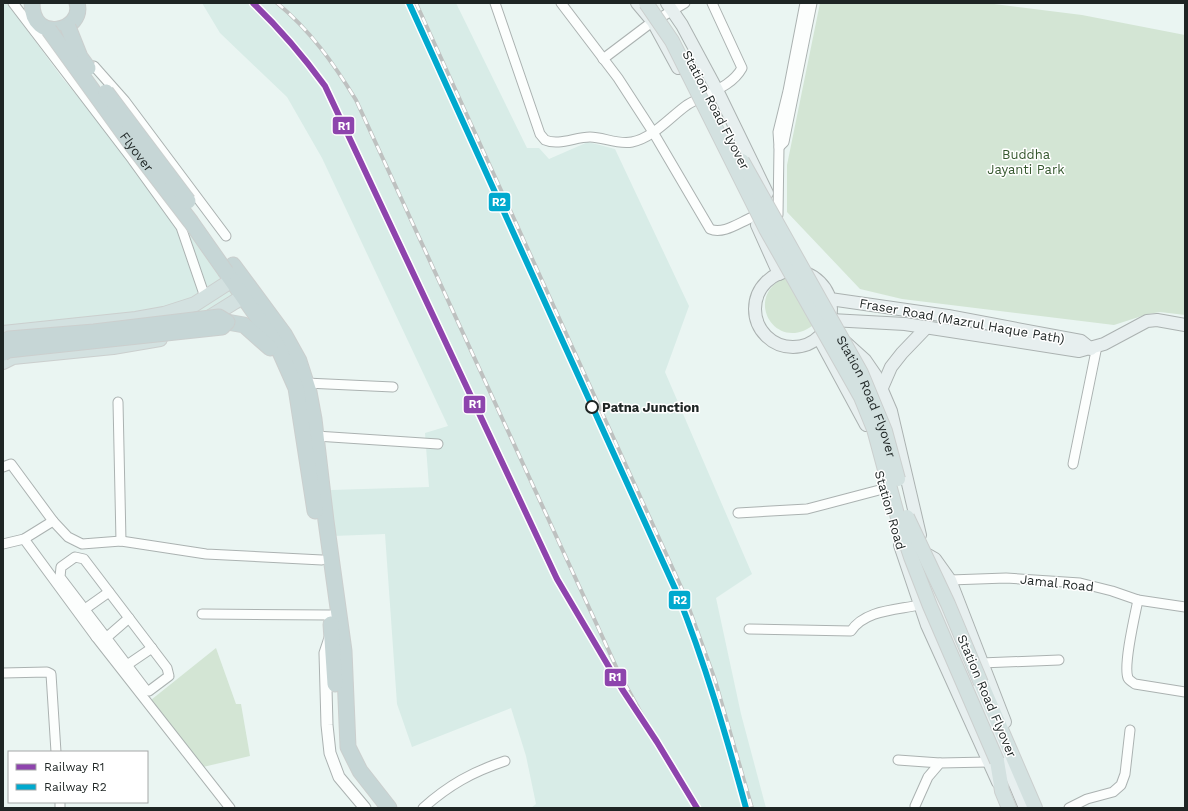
<svg xmlns="http://www.w3.org/2000/svg" width="1188" height="811" viewBox="0 0 1188 811" font-family="'Work Sans',sans-serif">
	<rect width="100%" height="100%" fill="#eaf5f2"/>
	<!-- built -->
	<g fill="#d8ece7">
		<polygon points="3,3 7,3 63,79 248,298 249,307 201,315 3,330"/>
		<polygon points="202,3 456,3 527,148 539,148 549,159 588,142 615,149 689,306 665,372 752,574 716,598 741,714 766,808 531,808 536,804 526,756 511,708 412,747 397,704 385,534 333,536 331,490 429,487 425,433 448,426 322,158 287,97 220,33"/>
	</g>
	<!-- green -->
	<g fill="#d3e5d4">
		<polygon points="820,3 986,3 1082,15 1185,35 1185,315 1160,312 1148,314 1114,325 902,299 860,289 787,212 787,165"/>
		<path d="M790,276L816,323C775,358 739,292 790,276Z"/>
		<polygon points="216,648 236,704 241,704 250,756 203,767 151,700"/>
	</g>
	<g fill="none" stroke-linecap="round" stroke-linejoin="round">
		<!-- minor casing -->
		<g stroke="#abb2b1" stroke-width="11">
			<g id="minor">
				<polyline points="13,3 132,159 181,227 205,297"/>
				<path d="M495,3L540,134L545,140C559,146 575,137 590,137C603,137 618,145 632,142C653,138 670,117 687,105C706,93 731,88 742,68L712,3"/>
				<path d="M561,3L618,78L653,132L710,229C723,235 740,222 753,217"/>
				<polyline points="603,59 648,25 685,3"/>
				<polyline points="85,67 94,66 125,101 226,236"/>
				<polyline points="779,147 784,142 812,3"/>
				<polyline points="778,215 779,147 778,132 788,91 805,3"/>
				<polyline points="306,383 393,387"/>
				<polyline points="118,402 121,541"/>
				<polyline points="316,436 438,444"/>
				<polyline points="1073,464 1097,346"/>
				<polyline points="3,467 11,464 53,521"/>
				<polyline points="738,513 807,509 883,489"/>
				<polyline points="24,539 96,637 230,808"/>
				<polyline points="3,544 24,539 53,521 68,537 82,544 121,541 206,554 322,560"/>
				<polyline points="950,580 1006,578 1080,583 1112,591 1138,600 1185,607"/>
				<path d="M1138,600C1135,615 1123,665 1128,678C1129,680 1132,682 1135,684L1185,692"/>
				<polyline points="85,609 109,592"/>
				<polyline points="202,614 330,615"/>
				<path d="M749,629L851,631C865,610 896,610 919,605"/>
				<polyline points="96,637 102,632 60,577 61,567 75,557 84,559 167,668 169,676 149,691 146,690 102,632"/>
				<polyline points="106,638 129,618"/>
				<polyline points="981,663 1059,660"/>
				<polyline points="127,665 152,648"/>
				<polyline points="3,673 47,672 51,674 56,752"/>
				<polyline points="898,760 940,763"/>
				<polyline points="60,802 60,808"/>
				<polyline points="915,806 928,777 940,763 988,762"/>
				<path d="M423,808C449,785 472,772 505,761"/>
				<polyline points="1069,808 1087,799 1113,792 1121,785 1125,774 1130,730"/>
			</g>
		</g>
		<!-- tertiary casing -->
		<g stroke="#abb2b1" stroke-width="13">
			<polyline id="tertiary" points="330,638 325,653 327,725 330,753 339,777 365,808"/>
		</g>
		<!-- secondary casing -->
		<g stroke="#abb2b1" stroke-width="14">
			<g id="secondary">
				<polyline points="637,3 653,22 678,68"/>
				<polyline points="667,3 682,25 717,90 767,193"/>
				<polyline points="757,225 779,274"/>
				<circle cx="793" cy="309" r="38"/>
				<polyline points="830,299 948,316 1081,341 1091,349"/>
				<polyline points="831,320 905,324 1079,351 1104,344 1147,321 1157,320 1185,325"/>
				<polyline points="819,338 866,425"/>
				<polyline points="845,342 865,360 876,376 891,411 920,535"/>
				<polyline points="881,390 891,367 902,353 927,327"/>
				<polyline points="900,545 927,625 998,782"/>
				<polyline points="919,557 928,555 935,559 950,580 1005,722"/>
				<polyline points="933,581 937,597 1025,808"/>
			</g>
		</g>
		<!-- primary casing -->
		<g stroke="#cbcfce" stroke-width="16">
			<g id="primary">
				<polyline points="207,319 252,291"/>
				<polyline points="3,333 136,319 164,314 195,304 240,275"/>
				<polyline points="3,362 13,357 113,347 160,339"/>
				<polyline points="981,683 1035,808"/>
				<polyline points="997,761 1002,791 1009,808"/>
			</g>
		</g>
		<!-- trunk casing -->
		<g stroke="#cbcfce" stroke-width="17">
			<g id="trunk">
				<path d="M32,3C32,45 85,31 77,3"/>
				<polyline points="233,265 284,334 299,361 309,392 314,419 326,521 344,651 348,747 360,771 389,808"/>
				<polyline points="226,272 277,345 296,388 315,511"/>
				<polyline points="227,322 244,325 270,348"/>
				<polyline points="331,624 335,684"/>
			</g>
		</g>
		<!-- minor -->
		<use href="#minor" stroke="#fcfefd" stroke-width="9"/>
		<!-- tertiary -->
		<use href="#tertiary" stroke="#fcfefd" stroke-width="11"/>
		<!-- secondary -->
		<use href="#secondary" stroke="#e7efef" stroke-width="12"/>
		<!-- primary -->
		<use href="#primary" stroke="#d3e1e0" stroke-width="14"/>
		<!-- trunk -->
		<use href="#trunk" stroke="#c6d6d6" stroke-width="15"/>
		<!-- rail casing -->
		<g stroke="#bec1c0" stroke-width="4">
			<g id="rail">
				<path d="M277,3C310,30 334,64 356,100L619,673L657,742"/>
				<polyline points="409,3 677,593 691,628"/>
				<polyline points="416,3 682,589 715,680 752,808"/>
				<polyline points="699,651 731,756"/>
				<polyline points="688,793 697,808"/>
			</g>
		</g>
		<!-- rail -->
		<use href="#rail" stroke="#fff" stroke-width="2.5" stroke-dasharray="8" stroke-linecap="butt"/>
		<!-- primary-bridge casing -->
		<g stroke="#cbcfce" stroke-width="16" stroke-linecap="butt">
			<g id="primary-bridge">
				<polyline points="646,3 672,41 766,229 861,397 874,429 898,518 911,557 930,606 997,761"/>
				<path id="s1" d="M742,161L861,373L885,431L898,479"/>
				<polyline points="907,517 948,604 981,683"/>
			</g>
		</g>
		<!-- trunk-bridge casing -->
		<g stroke="#cbcfce" stroke-width="17" stroke-linecap="butt">
			<g id="trunk-bridge">
				<polyline points="68,27 80,57 88,68"/>
				<path id="s2" d="M49,30L132,145L191,222L226,272"/>
				<polyline points="106,92 188,201"/>
				<polyline points="3,342 9,339 94,332 219,317 227,322 222,327 26,348 8,350 3,353"/>
			</g>
		</g>
		<!-- primary-bridge -->
		<use href="#primary-bridge" stroke="#d3e1e0" stroke-width="14"/>
		<!-- trunk-bridge -->
		<use href="#trunk-bridge" stroke="#c6d6d6" stroke-width="15"/>
		<!-- rail-1 casing -->
		<g stroke="#fff" stroke-width="9">
			<path id="rail-1" d="M253,3C280,29 303,56 325,86L557,579L622,689L657,742L697,808"/>
		</g>
		<!-- rail-2 casing -->
		<g stroke="#fff" stroke-width="9">
			<path id="rail-2" d="M409,3L677,593C705,663 726,735 746,808"/>
		</g>
		<!-- rail-1 -->
		<use href="#rail-1" stroke="#8e44ad" stroke-width="6"/>
		<!-- rail-2 -->
		<use href="#rail-2" stroke="#00a9ce" stroke-width="6"/>
	</g>
	<!-- markers -->
	<circle fill="#fff" stroke="#1e2524" stroke-width="2" cx="592" cy="407" r="6"/>
	<g text-anchor="middle" dominant-baseline="central" stroke-width="3" stroke-linejoin="round" paint-order="stroke">
		<!-- street labels -->
		<g font-size="13" fill="#1e2524" stroke="#fff">
			<text transform="translate(716 110) rotate(63)">Station Road Flyover</text>
			<text stroke="none"><textPath href="#s2" startOffset="150">Flyover</textPath></text>
			<text transform="translate(962 321) rotate(10)">Fraser Road (Mazrul Haque Path)</text>
			<text stroke="none"><textPath href="#s1" startOffset="267">Station Road Flyover</textPath></text>
			<text transform="translate(890 510) rotate(74)">Station Road</text>
			<text transform="translate(1057 583) rotate(6)">Jamal Road</text>
			<text transform="translate(987 696) rotate(67)">Station Road Flyover</text>
		</g>
		<!-- park labels -->
		<g font-size="13" fill="#36582f" stroke="#fff">
			<text x="1026" y="154">Buddha<tspan x="1026" dy="15">Jayanti Park</tspan></text>
		</g>
		<!-- stop labels -->
		<g font-size="13" font-weight="bold" fill="#1e2524" stroke="#fff" text-anchor="start">
			<text x="602" y="407">Patna Junction</text>
		</g>
	</g>
	<g stroke="#fff" stroke-width="1.5">
		<rect x="332" y="116" width="23" height="19" rx="4" fill="#8e44ad"/>
		<rect x="488" y="192" width="23" height="20" rx="4" fill="#00a9ce"/>
		<rect x="463" y="395" width="23" height="19" rx="4" fill="#8e44ad"/>
		<rect x="668" y="590" width="23" height="20" rx="4" fill="#00a9ce"/>
		<rect x="604" y="668" width="23" height="19" rx="4" fill="#8e44ad"/>
	</g>
	<g font-size="11" text-anchor="middle" font-weight="bold" fill="#fff">
		<text x="344" y="130">R1</text>
		<text x="499" y="206">R2</text>
		<text x="475" y="408">R1</text>
		<text x="680" y="604">R2</text>
		<text x="615" y="681">R1</text>
	</g>
	<!-- border -->
	<rect width="1188" height="811" fill="none" stroke="#1e2524" stroke-width="8"/>
	<!-- legend -->
	<rect x="8" y="751" width="140" height="52" fill="#ffffff" stroke="#a5a8a7"/>
	<rect x="16" y="764" width="20" height="6" fill="#8e44ad" stroke="#a5a8a7"/>
	<text x="44" y="771" font-size="12" fill="#1e2524">Railway R1</text>
	<rect x="16" y="784" width="20" height="6" fill="#00a9ce" stroke="#a5a8a7"/>
	<text x="44" y="791" font-size="12" fill="#1e2524">Railway R2</text>
</svg>
